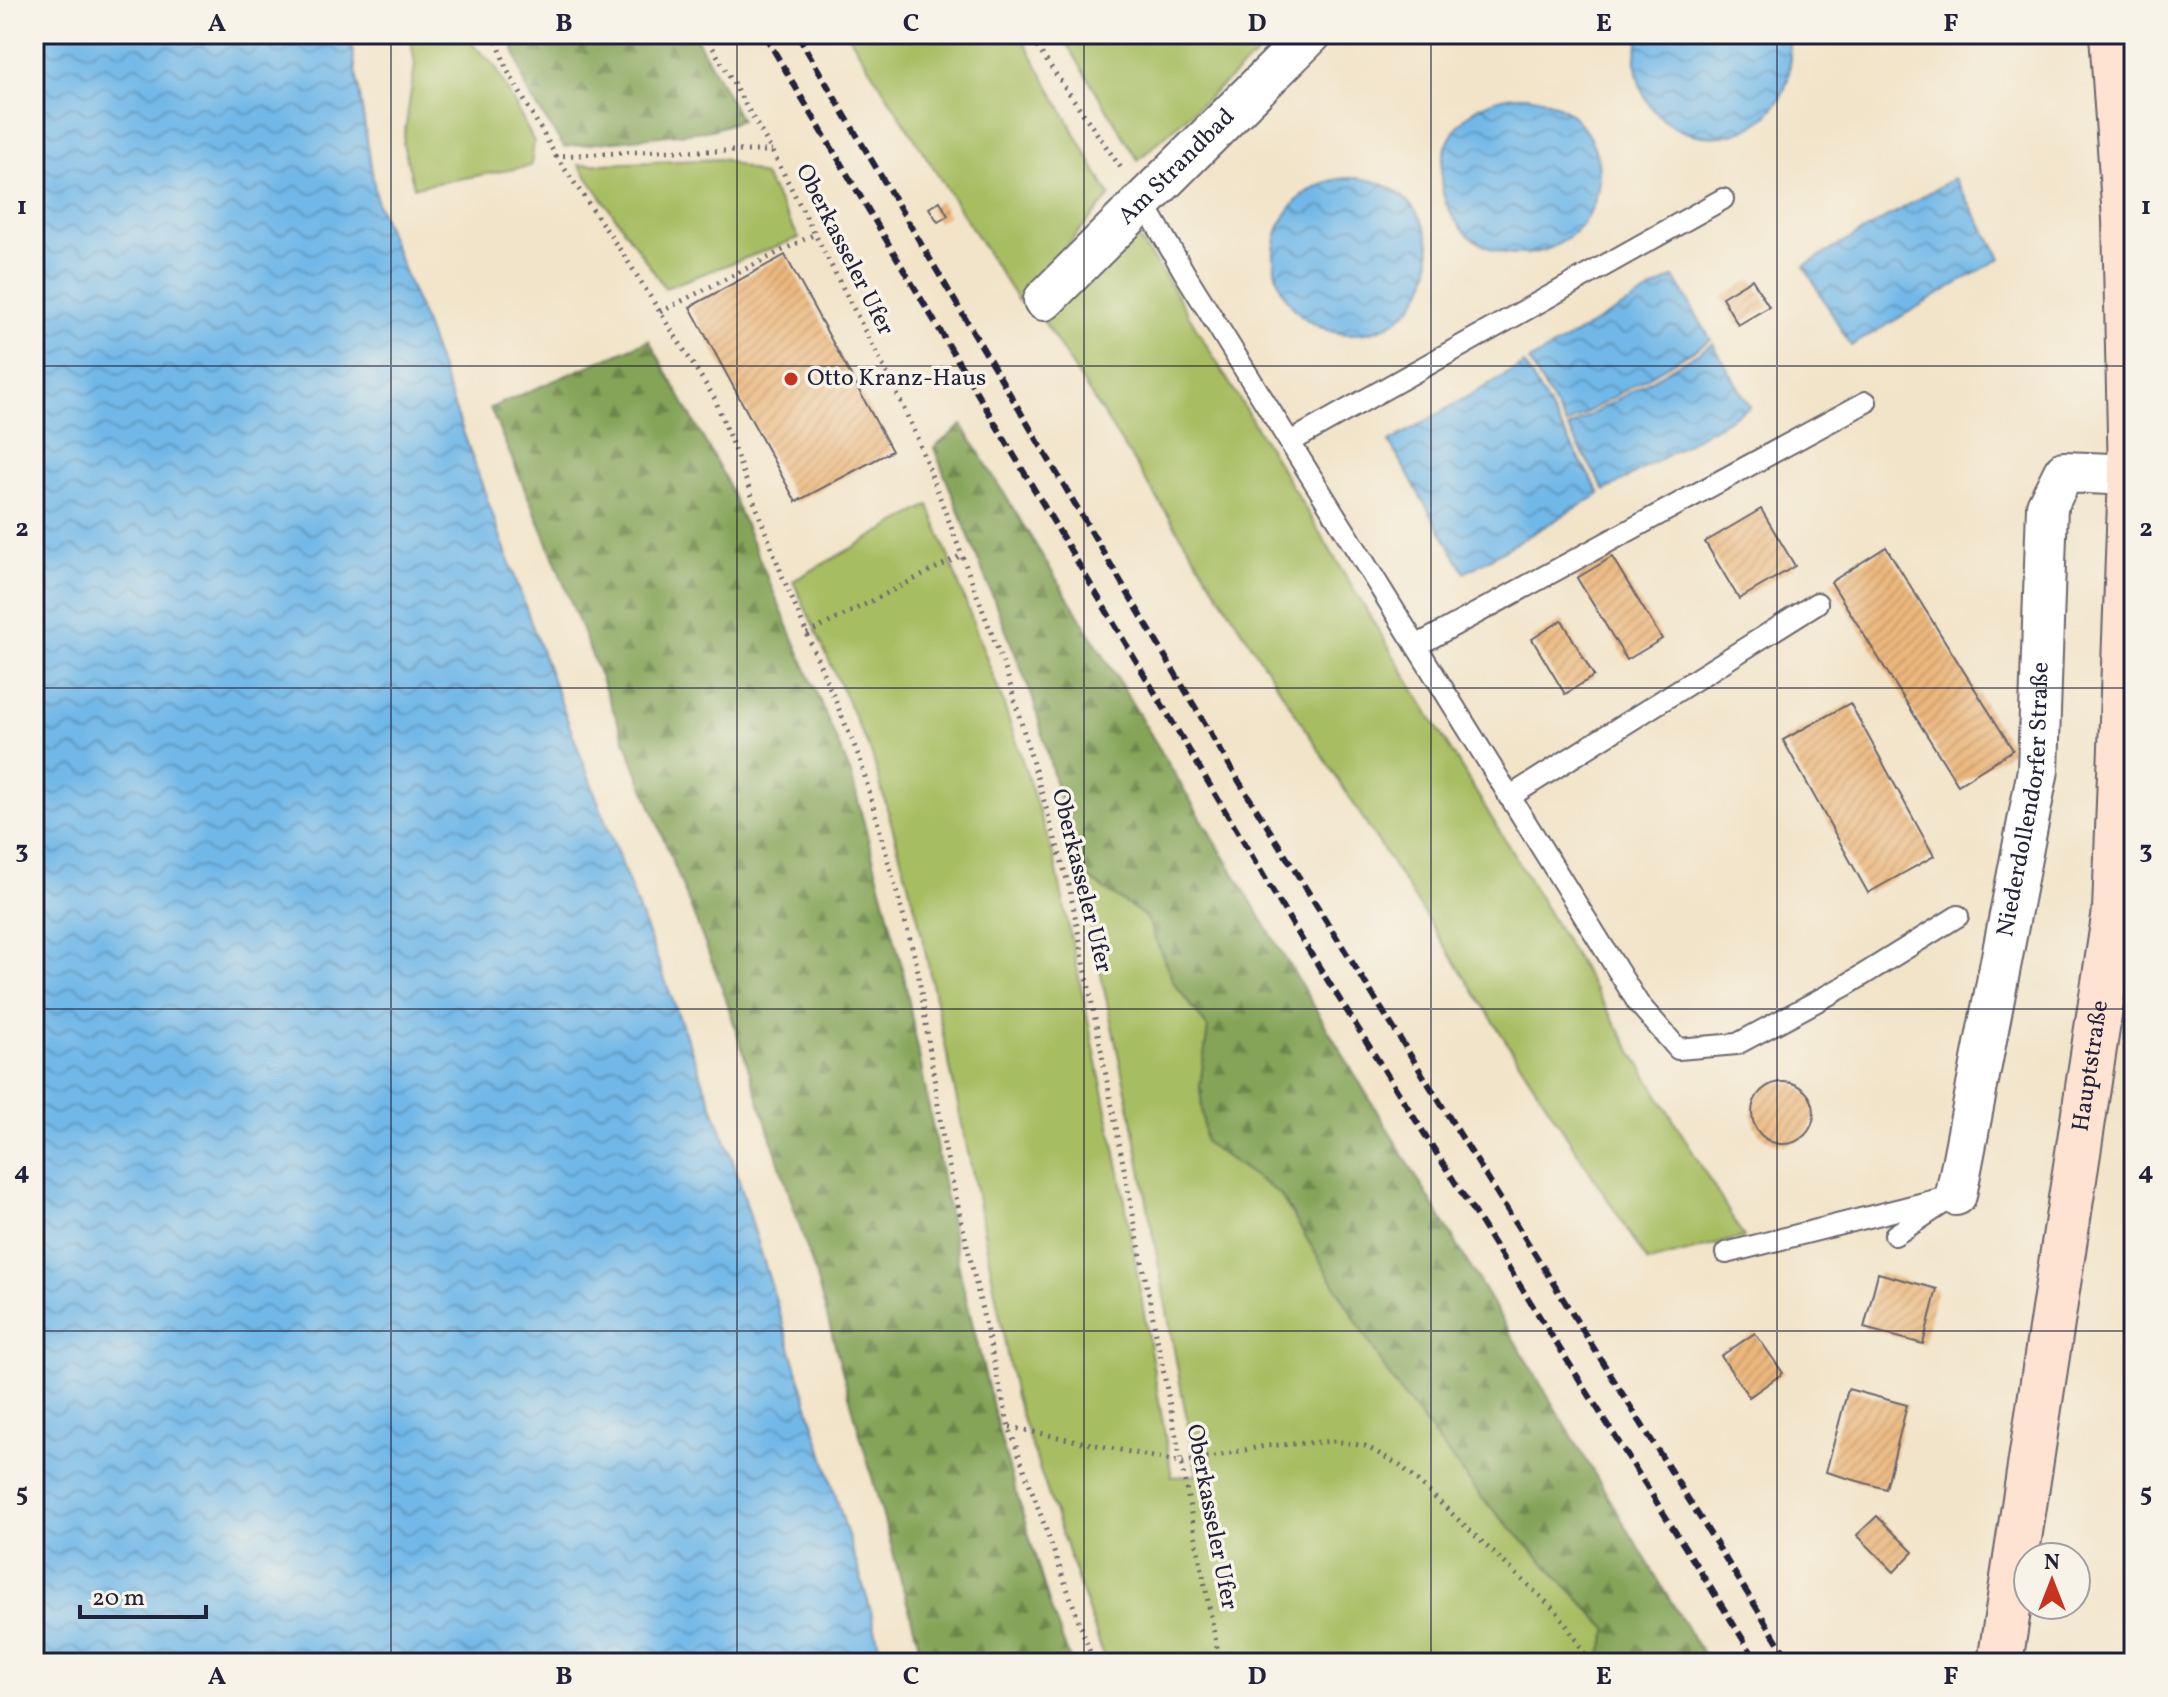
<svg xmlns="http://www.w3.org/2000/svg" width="2168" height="1697" viewBox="0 0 2168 1697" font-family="Vollkorn,serif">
	<defs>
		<pattern id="forest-firs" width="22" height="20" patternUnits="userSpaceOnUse" patternTransform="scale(2)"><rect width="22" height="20" fill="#85a458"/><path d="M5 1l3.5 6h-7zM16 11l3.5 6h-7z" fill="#6c854a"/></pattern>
		<pattern id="water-waves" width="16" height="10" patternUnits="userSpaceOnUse" patternTransform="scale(2)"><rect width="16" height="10" fill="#71b8e8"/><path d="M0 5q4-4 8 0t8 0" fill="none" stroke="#5c95bd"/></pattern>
		<pattern id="building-hatch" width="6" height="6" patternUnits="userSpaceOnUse" patternTransform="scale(2)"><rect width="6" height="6" fill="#ebb77d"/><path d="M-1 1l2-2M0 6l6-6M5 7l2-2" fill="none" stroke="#c99d6d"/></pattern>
	</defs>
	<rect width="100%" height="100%" fill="#f7f3e8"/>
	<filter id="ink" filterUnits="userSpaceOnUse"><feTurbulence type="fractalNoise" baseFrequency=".0125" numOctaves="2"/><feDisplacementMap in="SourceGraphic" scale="16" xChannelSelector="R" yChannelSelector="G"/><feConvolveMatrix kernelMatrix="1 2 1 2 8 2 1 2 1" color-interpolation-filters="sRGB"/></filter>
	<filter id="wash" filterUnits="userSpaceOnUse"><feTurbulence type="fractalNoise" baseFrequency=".006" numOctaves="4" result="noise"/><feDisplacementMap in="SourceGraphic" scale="32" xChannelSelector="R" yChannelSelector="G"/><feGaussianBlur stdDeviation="1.8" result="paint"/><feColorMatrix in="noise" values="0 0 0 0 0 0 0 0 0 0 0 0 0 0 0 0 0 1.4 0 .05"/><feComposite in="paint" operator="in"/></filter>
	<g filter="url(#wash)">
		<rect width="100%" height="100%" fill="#f2e4c9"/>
		<!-- green -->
		<g fill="#a7bd62" stroke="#64704e" stroke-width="2">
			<polygon points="410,34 462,34 495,66 534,142 531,166 414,187 403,144 415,65"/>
			<polygon points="848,34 1020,34 1110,196 1018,301"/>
			<polygon points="1061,34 1280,34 1138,160"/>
			<polygon points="723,159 764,176 799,238 665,288 579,165"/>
			<polygon points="1134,232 1168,281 1744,1237 1648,1262 1042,319"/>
			<polygon points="929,505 1003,702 1054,857 1120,1173 1172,1477 1197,1475 1131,1114 1079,872 1146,917 1174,983 1208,1028 1200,1086 1205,1142 1280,1194 1395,1385 1483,1499 1609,1630 1597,1663 1106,1663 1015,1397 975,1185 918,918 872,755 793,581"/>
		</g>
		<!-- forest -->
		<g fill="url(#forest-firs)" stroke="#54634a" stroke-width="2">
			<polygon points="509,34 694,34 741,120 712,130 564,147 528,93"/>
			<polygon points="649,340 725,478 851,774 903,971 961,1277 1003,1448 1050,1606 1071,1663 924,1663 814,1270 723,990 543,531 490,408"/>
			<polygon points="962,425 1102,653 1708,1663 1597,1663 1609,1630 1483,1499 1395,1385 1280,1194 1205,1142 1200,1086 1208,1028 1174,983 1146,917 1079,872 1033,699 934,448"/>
		</g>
		<!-- water -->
		<g fill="url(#water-waves)" stroke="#4a6d92" stroke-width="2">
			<polygon points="34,34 350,34 377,203 422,316 534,631 733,1161 871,1611 883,1663 34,1663"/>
			<path d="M1640,34H1787C1814,152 1647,176 1636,64C1635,55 1638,44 1640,34Z"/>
			<circle cx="1520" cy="175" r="79"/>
			<circle cx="1352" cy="256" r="78"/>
			<polygon points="1954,178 2001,258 1851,346 1804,266"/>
			<polygon points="1674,277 1711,340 1566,425 1529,361"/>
			<polygon points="1713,344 1750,407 1605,491 1568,428"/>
			<polygon points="1524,364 1600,494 1465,573 1389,442"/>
		</g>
		<g id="blocks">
			<!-- building -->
			<g fill="url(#building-hatch)">
				<polygon points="940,201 948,216 938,222 929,208"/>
				<polygon points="785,255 892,451 796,502 690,307"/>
				<polygon points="1752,279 1769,307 1738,325 1722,297"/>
				<polygon points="1761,509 1795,566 1739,599 1705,542"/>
				<polygon points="1886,547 2013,750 1958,785 1831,582"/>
				<polygon points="1612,557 1662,639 1627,660 1577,578"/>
				<polygon points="1562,620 1594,676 1565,694 1532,639"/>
				<polygon points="1850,703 1934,856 1868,893 1783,740"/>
				<circle cx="1783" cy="1113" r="31"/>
				<polygon points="1878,1273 1937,1289 1923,1344 1864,1328"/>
				<polygon points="1755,1333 1783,1373 1749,1397 1721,1356"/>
				<polygon points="1848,1389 1907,1405 1886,1489 1826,1472"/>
				<polygon points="1877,1516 1913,1552 1894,1572 1857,1535"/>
			</g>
		</g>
	</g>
	<g filter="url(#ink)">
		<use href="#blocks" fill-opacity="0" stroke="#6b666d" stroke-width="2"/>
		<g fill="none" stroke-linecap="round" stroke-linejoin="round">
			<!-- service casing -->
			<g stroke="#6b666d" stroke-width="24">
				<g id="service">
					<polyline points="1143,201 1184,272 1638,1003 1678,1049 1737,1044 1845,986 1958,916"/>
					<polyline points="1290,442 1723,199"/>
					<polyline points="1416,646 1866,402"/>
					<polyline points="1509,797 1817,603"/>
					<polyline points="1726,1253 1956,1195 1895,1235"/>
				</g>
			</g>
			<!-- minor casing -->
			<g stroke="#6b666d" stroke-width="44">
				<g id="minor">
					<path id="s1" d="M1044,300L1311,34"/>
					<path id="s2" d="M1956,1195L2038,770L2047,506L2064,472L2134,475"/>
				</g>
			</g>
			<!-- secondary casing -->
			<g stroke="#6b666d" stroke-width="48">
				<g id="secondary">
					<path id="s3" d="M2000,1663L2115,911L2131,475L2125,219L2112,34"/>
				</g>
			</g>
			<!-- path -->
			<g stroke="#6b666d" stroke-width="5" stroke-dasharray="2 6" stroke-linecap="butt">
				<polyline points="495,34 506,68 556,156 659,151 772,151"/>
				<polyline points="705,34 772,151 895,389 918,440 1007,674 1070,890 1220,1663"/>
				<polyline points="1028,34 1121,168"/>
				<polyline points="556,156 627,260 715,399 784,580 860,759 917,965 944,1145 1009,1427 1094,1663"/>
				<polyline points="660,312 815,234"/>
				<polyline points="807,634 962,555"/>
				<polyline points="1010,1427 1183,1463 1264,1446 1335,1441 1365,1446 1400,1465 1559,1614 1591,1663"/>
			</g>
			<!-- service -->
			<use href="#service" stroke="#fff" stroke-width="20"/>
			<!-- minor -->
			<use href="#minor" stroke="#fff" stroke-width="40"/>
			<!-- secondary -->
			<use href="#secondary" stroke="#fee3d2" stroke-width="44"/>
			<!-- rail -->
			<g stroke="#22223b" stroke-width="6" stroke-dasharray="12 6" stroke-linecap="butt">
				<polyline points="764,34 1294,927 1758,1663"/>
				<polyline points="797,34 1240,783 1791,1663"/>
			</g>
		</g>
	</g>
	<!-- grid -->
	<path fill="none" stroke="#22223b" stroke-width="2" stroke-opacity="0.55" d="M391,34V1663M737,34V1663M1084,34V1663M1431,34V1663M1777,34V1663M34,366H2134M34,688H2134M34,1009H2134M34,1331H2134"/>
	<!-- markers -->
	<circle fill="#c8321e" stroke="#f7f3e8" stroke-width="3" cx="791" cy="379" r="8"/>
	<g text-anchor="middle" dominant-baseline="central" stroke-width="7" stroke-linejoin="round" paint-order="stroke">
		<!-- street labels -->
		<g font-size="24" fill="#22223b" stroke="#f7f3e8">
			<text stroke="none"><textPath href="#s1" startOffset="188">Am Strandbad</textPath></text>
			<text transform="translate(844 250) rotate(63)">Oberkasseler Ufer</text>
			<text stroke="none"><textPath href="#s2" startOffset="402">Niederdollendorfer Straße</textPath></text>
			<text transform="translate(1081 881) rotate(76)">Oberkasseler Ufer</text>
			<text stroke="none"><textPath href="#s3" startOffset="604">Hauptstraße</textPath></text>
			<text transform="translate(1211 1517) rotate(79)">Oberkasseler Ufer</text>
		</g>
		<!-- poi labels -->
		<g font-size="24" fill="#22223b" stroke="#f7f3e8" text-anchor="start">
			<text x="807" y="379">Otto Kranz-Haus</text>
		</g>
	</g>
	<!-- margin -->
	<rect width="2168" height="1697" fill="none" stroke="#f7f3e8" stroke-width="88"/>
	<!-- north arrow -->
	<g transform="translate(2052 1581)"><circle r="38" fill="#f7f3e8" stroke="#a29fa3" stroke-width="2"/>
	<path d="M0-6L14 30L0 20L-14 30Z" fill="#c8321e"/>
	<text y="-12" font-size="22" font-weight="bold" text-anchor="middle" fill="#22223b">N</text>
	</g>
	<!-- scale -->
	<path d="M80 1605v12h126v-12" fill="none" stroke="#22223b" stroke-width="4"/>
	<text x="92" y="1605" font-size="24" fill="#22223b" stroke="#f7f3e8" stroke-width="6" paint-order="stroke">20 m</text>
	<rect x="44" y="44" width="2080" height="1609" fill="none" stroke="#22223b" stroke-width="3"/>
	<g font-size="26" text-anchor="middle" font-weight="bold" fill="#22223b">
		<text x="217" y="31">A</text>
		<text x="564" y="31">B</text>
		<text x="911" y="31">C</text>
		<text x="1257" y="31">D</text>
		<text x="1604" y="31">E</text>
		<text x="1951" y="31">F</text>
		<text x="22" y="214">1</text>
		<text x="2146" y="214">1</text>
		<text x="22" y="536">2</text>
		<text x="2146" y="536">2</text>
		<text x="22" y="858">3</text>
		<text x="2146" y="858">3</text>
		<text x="22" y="1179">4</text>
		<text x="2146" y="1179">4</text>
		<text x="22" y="1501">5</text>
		<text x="2146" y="1501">5</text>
		<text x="217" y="1684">A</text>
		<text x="564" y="1684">B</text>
		<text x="911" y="1684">C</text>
		<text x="1257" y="1684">D</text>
		<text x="1604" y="1684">E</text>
		<text x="1951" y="1684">F</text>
	</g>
</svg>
